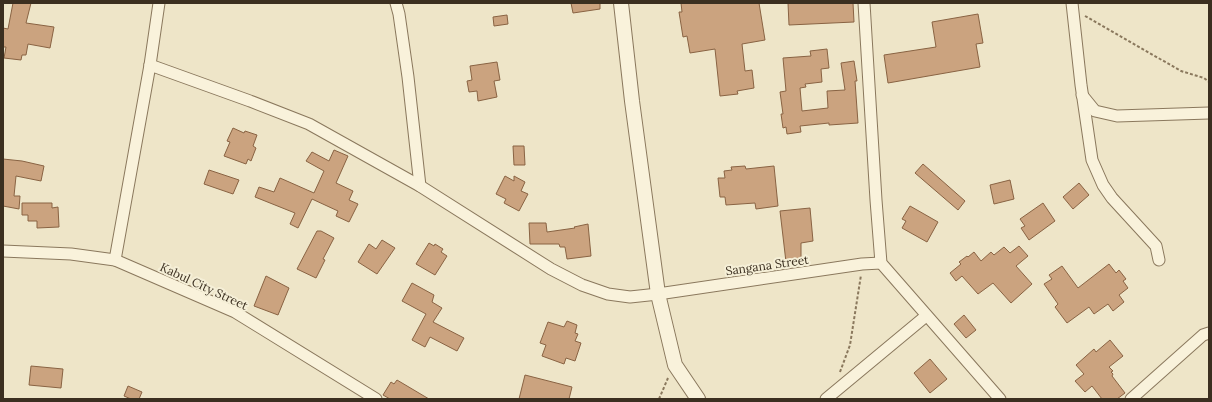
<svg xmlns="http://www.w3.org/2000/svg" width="1212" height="402" viewBox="0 0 1212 402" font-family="Lora,serif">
	<rect width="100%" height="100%" fill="#eee5c8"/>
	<!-- building -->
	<g fill="#cba37f" stroke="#896343">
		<polygon points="13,3 31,3 26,23 54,27 50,48 28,44 26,55 22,55 21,60 4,58 6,47 3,47 3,28 8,29"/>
		<polygon points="571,3 600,3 600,9 573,13"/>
		<polygon points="681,3 759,3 765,40 742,44 745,71 752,70 754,88 737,91 738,94 720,96 715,49 690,53 687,36 683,37 679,12 682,12"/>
		<polygon points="788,3 853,3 854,22 789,25"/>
		<polygon points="978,14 983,43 976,44 980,67 888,83 884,55 936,47 932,22"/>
		<polygon points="507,15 508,24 494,26 493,17"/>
		<polygon points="827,49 829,68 821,69 822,82 805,84 806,87 800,88 802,111 828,108 827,91 845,90 841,63 854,61 857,81 855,81 858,123 829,125 829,123 800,126 801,132 787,134 786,127 783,128 781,114 783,114 780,92 786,91 783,58 811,56 810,51"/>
		<polygon points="497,62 500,80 494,81 497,97 478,101 477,91 469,92 467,81 472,80 470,66"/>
		<polygon points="233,128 244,133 245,131 257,135 253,146 256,148 251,161 248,159 246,164 224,156 230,142 227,141"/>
		<polygon points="513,146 524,146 525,165 514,165"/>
		<polygon points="334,150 348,156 336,183 353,191 349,200 358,204 349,222 336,216 338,211 312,199 298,228 290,224 295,213 255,197 259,187 274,192 280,178 314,193 324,171 306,161 312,152 329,161"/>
		<polygon points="3,159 22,161 44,166 41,181 16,176 14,196 20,196 19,209 3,206"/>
		<polygon points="923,164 965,201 958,210 915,173"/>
		<polygon points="745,166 746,169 774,166 778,206 756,209 755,203 726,205 725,197 720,197 718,178 725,178 724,171 732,170 731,167"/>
		<polygon points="209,170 239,180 233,194 204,184"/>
		<polygon points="505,176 514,181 514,176 525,182 521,191 528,194 519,211 504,203 506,199 496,194"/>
		<polygon points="1010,180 1014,199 994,204 990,185"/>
		<polygon points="1079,183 1089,195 1073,209 1063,197"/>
		<polygon points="22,203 52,203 52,208 58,207 59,227 37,228 37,221 28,221 28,215 22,215"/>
		<polygon points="1043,203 1055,221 1029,240 1021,228 1025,226 1020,219"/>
		<polygon points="910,206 938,222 927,242 902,228 906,221 902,219"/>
		<polygon points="810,208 813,241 801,243 801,261 786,262 780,211"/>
		<polygon points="529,223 546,223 547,232 575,228 574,227 588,224 591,256 567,259 565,247 560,247 559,244 530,244"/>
		<polygon points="317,231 321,231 334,238 323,259 325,260 316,278 297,269"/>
		<polygon points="382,240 395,248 377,274 358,262 369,244 376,249"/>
		<polygon points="429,243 434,246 435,244 443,249 441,252 447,256 435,275 416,264"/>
		<polygon points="1019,246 1028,256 1016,266 1032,284 1011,303 993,283 978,294 962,276 956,281 950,273 961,264 959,262 967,256 968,257 974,252 981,261 991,252 994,255 1004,247 1010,253"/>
		<polygon points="1109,264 1116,273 1119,270 1126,279 1123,281 1128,288 1119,295 1124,302 1113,311 1108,304 1094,314 1089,307 1067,323 1055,307 1058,304 1044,284 1052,279 1049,275 1062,266 1078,288"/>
		<polygon points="266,276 289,288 278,315 254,306"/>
		<polygon points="412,283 434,295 432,302 442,308 433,322 464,338 457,351 430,337 425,347 412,340 426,314 402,301"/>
		<polygon points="964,315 976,330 966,338 954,324"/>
		<polygon points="567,321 577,325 575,333 578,334 575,341 581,343 575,361 566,358 564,364 542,356 546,345 540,343 548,322 564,327"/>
		<polygon points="1110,340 1123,356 1109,367 1113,371 1111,372 1113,374 1112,376 1125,393 1117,399 1102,399 1092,386 1085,392 1075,381 1084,374 1076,365 1094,349 1096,352"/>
		<polygon points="930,359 947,379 930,393 914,373"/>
		<polygon points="31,366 63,369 61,388 29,385"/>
		<polygon points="525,375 572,387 569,399 519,399"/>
		<polygon points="397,380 429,399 390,399 383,395 391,382 394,384"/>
		<polygon points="128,386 142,392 139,399 131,399 124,396"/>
	</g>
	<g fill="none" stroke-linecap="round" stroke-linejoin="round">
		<!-- minor casing -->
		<g stroke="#8a785d" stroke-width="13">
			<g id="minor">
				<polyline points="396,3 399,14 408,77 420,186"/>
				<polyline points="864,3 876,200 881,263 1000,399"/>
				<polyline points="1072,3 1081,85 1092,160 1103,185 1112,198 1156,246 1159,260"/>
				<polyline points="150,65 250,101 309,124 420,186 551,269 582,285 608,294 630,297 658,294 862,264 881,263"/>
				<polyline points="1082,95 1095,111 1117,116 1209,113"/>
				<polyline points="3,251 71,254 115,260 235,312 376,399"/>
				<polyline points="115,260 150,65 159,3"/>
				<polyline points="826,399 926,316"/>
				<polyline points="1131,399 1203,335 1209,333"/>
			</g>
		</g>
		<!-- tertiary casing -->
		<g stroke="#8a785d" stroke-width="16">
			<polyline id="tertiary" points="621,3 632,101 658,294 675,365 698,399"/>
		</g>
		<!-- path -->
		<g stroke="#8a785d" stroke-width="2" stroke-dasharray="3 2" stroke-linecap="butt">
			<polyline points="1085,16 1181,71 1204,78 1209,82"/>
			<polyline points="840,372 850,345 861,275"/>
			<polyline points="659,399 668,378"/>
		</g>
		<!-- minor -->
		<use href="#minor" stroke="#f9f2db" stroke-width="11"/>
		<!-- tertiary -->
		<use href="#tertiary" stroke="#f9f2db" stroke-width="14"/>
	</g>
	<g text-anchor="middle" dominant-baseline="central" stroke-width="4" stroke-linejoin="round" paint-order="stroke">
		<!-- street labels -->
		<g font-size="12" fill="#3b2f20" stroke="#f5efd7">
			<text transform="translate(767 265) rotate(-8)">Sangana Street</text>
			<text transform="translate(204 286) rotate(25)">Kabul City Street</text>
		</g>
	</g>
	<!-- border -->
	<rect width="1212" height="402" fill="none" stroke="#3b2f20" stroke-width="8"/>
</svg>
